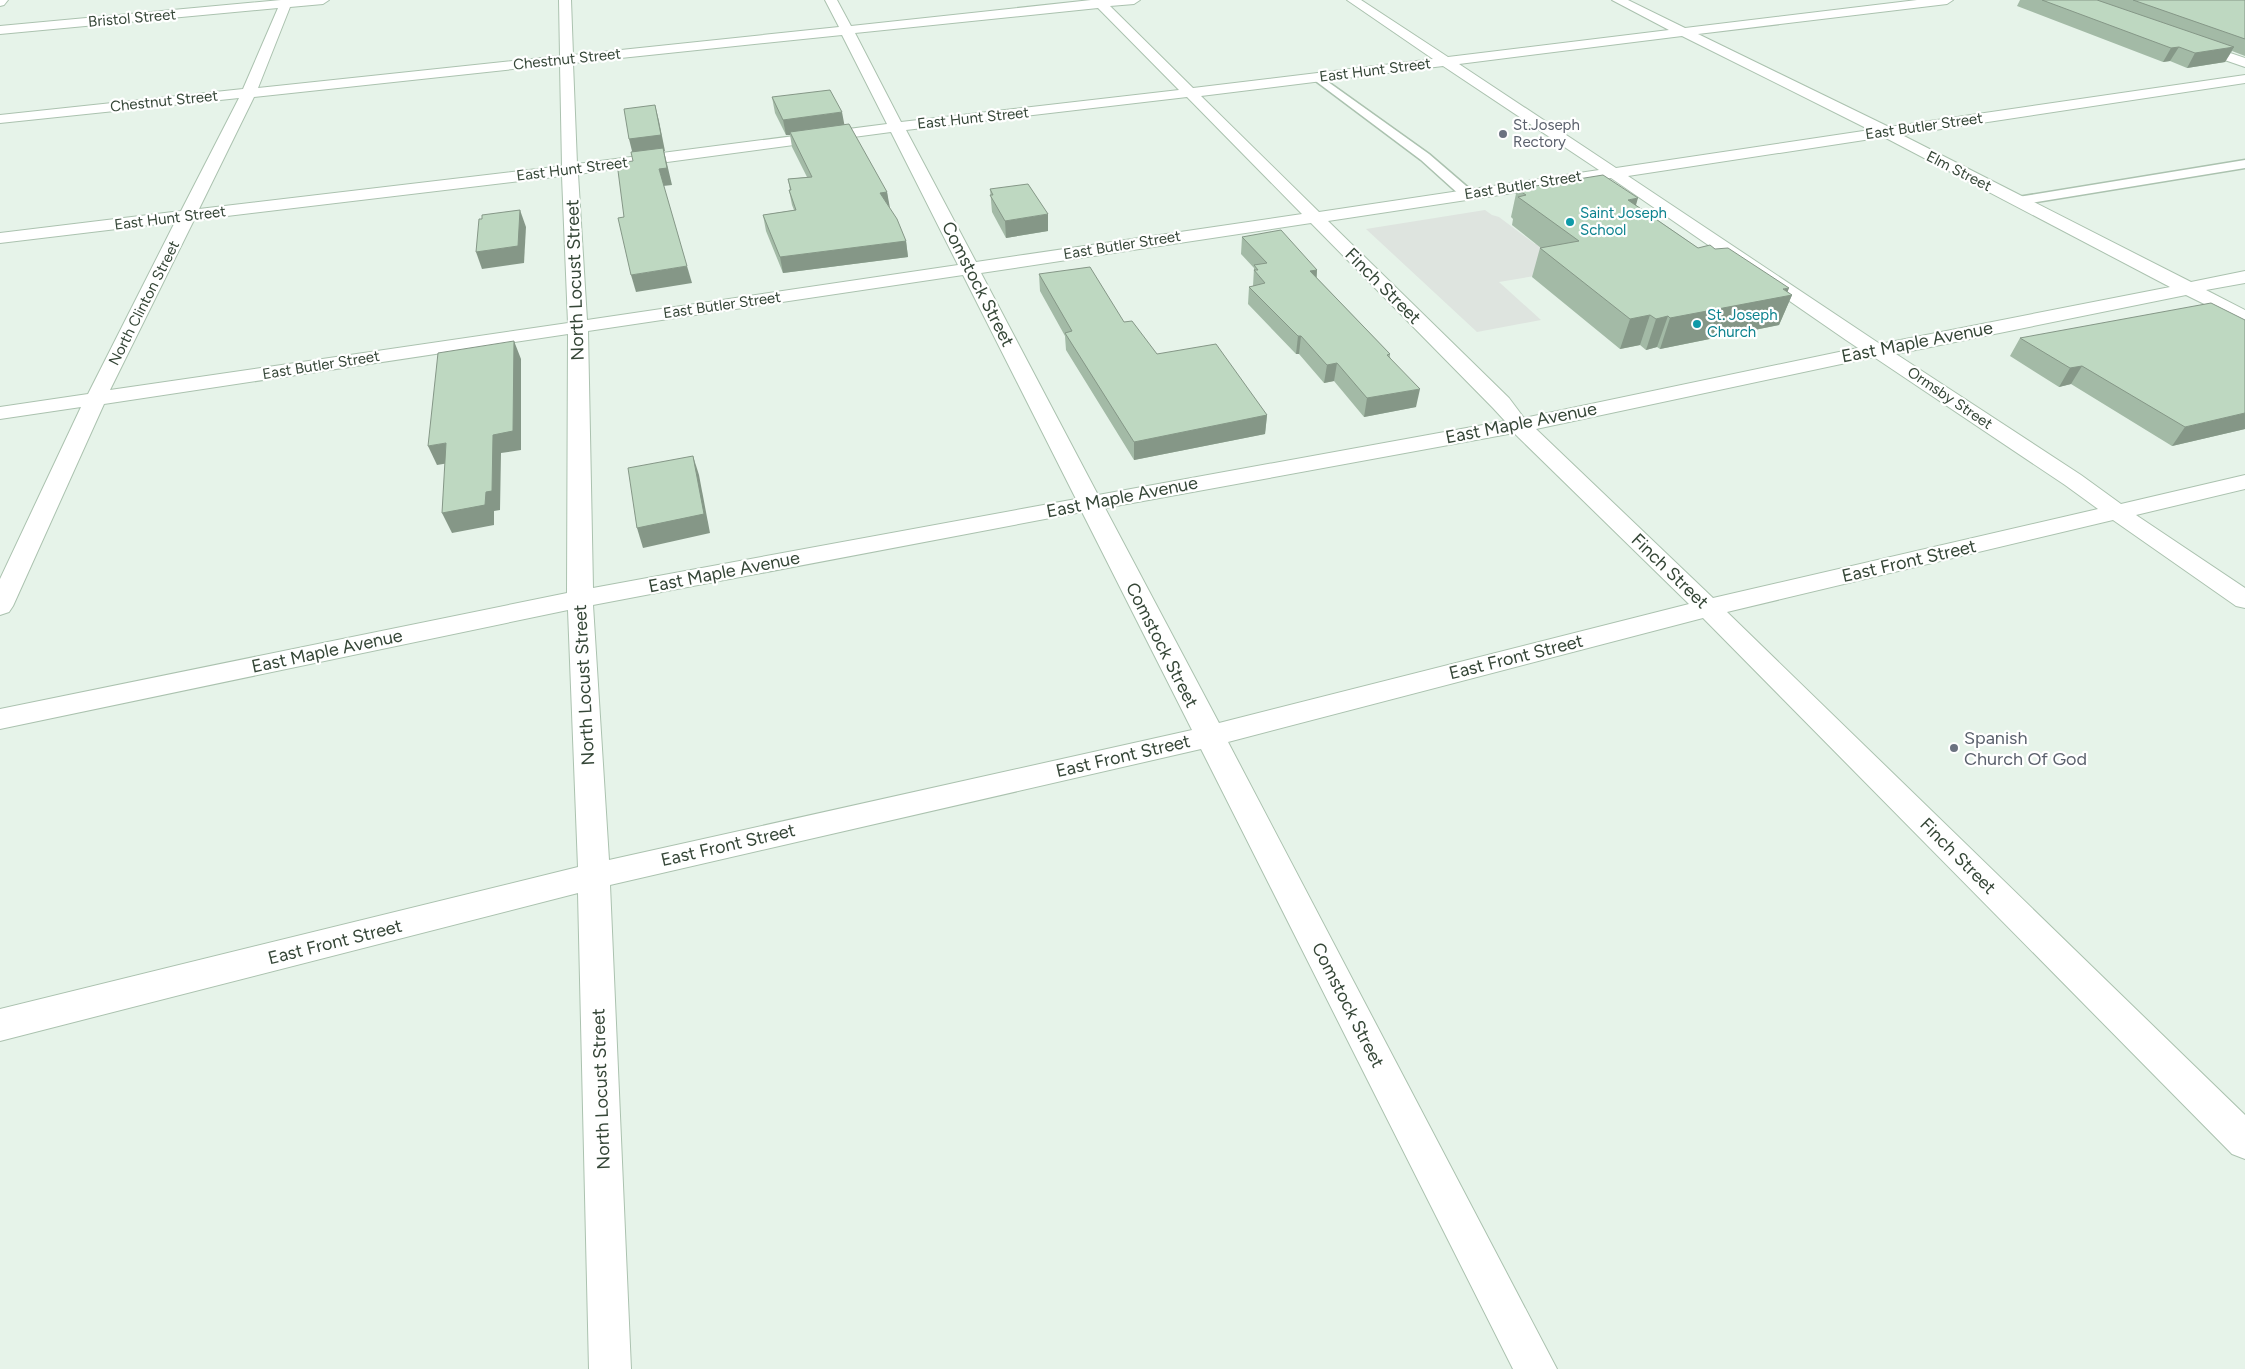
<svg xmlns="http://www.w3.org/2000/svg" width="2245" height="1369" viewBox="0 0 2245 1369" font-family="Figtree,sans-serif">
	<rect width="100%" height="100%" fill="#e6f3e9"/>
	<!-- parking -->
	<polygon fill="#dee4df" points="1485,210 1492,215 1499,217 1535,244 1548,242 1546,274 1499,282 1541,320 1477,332 1366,229"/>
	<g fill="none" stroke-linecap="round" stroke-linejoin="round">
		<!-- service casing -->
		<g stroke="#abc2af" stroke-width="3">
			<g id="service">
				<polygon points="1317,74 1429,154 1472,191 1473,194 1472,197 1462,197 1421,160 1313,79 1312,77"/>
				<polygon points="2245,160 2245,168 2018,205 2012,201 2018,197"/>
			</g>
		</g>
		<!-- minor casing -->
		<g stroke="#abc2af" stroke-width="2">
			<g id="minor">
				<polygon points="0,0 8,0 4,5 0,6"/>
				<path d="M281,0H329L323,4L290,7L258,88L560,56L559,0H571L573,55L839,27L825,0H837L851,26L1091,0H1140L1134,4L1110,6L1193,88L1433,59L1347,0H1361L1448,57L1669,30L1612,0H1628L1685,28L1917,0H1953L1947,4L1698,34L1889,127L2245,75V83L1902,135L2191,282L2245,271V283L2206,290L2245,310V324L2186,295L1896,354L2081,475L2121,504L2245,475V489L2136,515L2245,588V608L2236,606L2113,520L1727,612L2245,1115V1159L2232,1154L1703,618L1228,742L1557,1369H1513L1201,749L610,885L631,1369H589L578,893L0,1041V1009L578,867L568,610L0,729V709L567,593L568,334L104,404L13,606L9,612L0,615V579L81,407L0,419V407L88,394L175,222L0,243V233L181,211L239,98L0,123V115L243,89L278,8L0,34V26ZM1098,8L1179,90L901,122L855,33ZM842,35L887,124L577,164L573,63ZM1682,36L1870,130L1616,168L1459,64ZM560,64L562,166L199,209L254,97ZM1443,66L1599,170L1319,212L1201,96ZM1187,97L1302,214L976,262L906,130ZM891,132L958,265L587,320L578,174ZM1884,137L2170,287L1880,344L1628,176ZM562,176L568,323L110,390L194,220ZM1611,178L1846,340L1858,348L1524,418L1509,398L1328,221ZM1311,223L1493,408L1505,421L1098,495L981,273ZM963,275L1076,499L593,588L588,331ZM1874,357L2065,485L2098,509L1713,598L1536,429ZM1514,433L1689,604L1219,723L1105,508ZM1082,512L1192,730L609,860L593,605Z"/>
				<polygon points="2192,40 2245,58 2245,67 2187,47 2185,44 2187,41"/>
			</g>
		</g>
		<!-- service -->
		<use href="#service" fill="#fff" fill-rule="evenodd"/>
		<!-- minor -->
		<use href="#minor" fill="#fff" fill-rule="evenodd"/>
	</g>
	<!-- wall -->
	<g fill="#a3baa6">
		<polygon points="2020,0 2245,0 2245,56 2232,51 2225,62 2187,68 2170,61 2163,62 2017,6"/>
		<polygon points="772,97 844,125 887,192 889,208 906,241 908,257 783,273 766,231 763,215 794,210 792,205 789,190 790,190 788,179 807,177 792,147 790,135 786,135 775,113"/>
		<polygon points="990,189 1048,231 1006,238 992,212"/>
		<polygon points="1517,189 1636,205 1698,248 1792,295 1779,325 1660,349 1657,347 1646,350 1640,345 1620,349 1532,277 1540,248 1541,248 1512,225 1513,219 1511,217"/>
		<polygon points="1242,237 1317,270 1317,278 1390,354 1390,357 1416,407 1364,417 1334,381 1324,383 1299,354 1296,354 1248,304 1249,287 1253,286 1254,268 1241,254"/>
		<polygon points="1039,274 1124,322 1157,354 1267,415 1265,434 1134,460 1066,350 1065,336 1040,291"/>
		<polygon points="2245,320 2245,429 2172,446 2071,384 2059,387 2010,356 2020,338"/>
	</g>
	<!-- shaded-wall -->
	<g fill="#859787">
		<polygon points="2179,47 2170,61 2163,62 2171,48"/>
		<polygon points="2234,47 2225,62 2187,68 2195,53"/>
		<polygon points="655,105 659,121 665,151 664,151 672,185 663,186 659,169 633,155 629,139"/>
		<polygon points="842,112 845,128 790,132 790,135 786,135 783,120"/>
		<polygon points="887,192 890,208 880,193"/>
		<polygon points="1638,198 1630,226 1628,200"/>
		<polygon points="520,210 526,227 524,263 482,269 476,252"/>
		<polygon points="1048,214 1048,231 1006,238 1005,221"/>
		<polygon points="906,241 908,257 783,273 780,257"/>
		<polygon points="687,266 692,283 636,292 631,275"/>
		<polygon points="1317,270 1315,288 1310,271"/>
		<polygon points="1789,288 1786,296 1792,295 1779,325 1660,349 1670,318"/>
		<polygon points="1650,315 1640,345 1620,349 1630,319"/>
		<polygon points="1668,316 1657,347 1646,350 1656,319"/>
		<polygon points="1298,336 1301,336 1299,354 1296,354"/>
		<polygon points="514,341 521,359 521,450 501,453 500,510 494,511 494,525 452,533 442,513 486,492 493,435"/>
		<polygon points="1337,363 1334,381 1324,383 1327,365"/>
		<polygon points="2082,366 2071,384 2059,387 2070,368"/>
		<polygon points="1420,389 1416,407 1364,417 1367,398"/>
		<polygon points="2245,413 2245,429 2172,446 2185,427"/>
		<polygon points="1267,415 1265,434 1134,460 1134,442"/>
		<polygon points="446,443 455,462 437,465 428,446"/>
		<polygon points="693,456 699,475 710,533 643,548 637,528"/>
	</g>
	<!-- building -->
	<g fill="#bed8c1" stroke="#859787">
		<polygon points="2042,0 2097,0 2234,47 2195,53 2179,47 2171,48"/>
		<polygon points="2133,0 2245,0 2245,39"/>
		<polygon points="830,90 842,112 783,120 772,97"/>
		<polygon points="655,105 661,135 629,139 624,109"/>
		<polygon points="849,124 887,192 880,193 897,219 906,241 780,257 763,215 796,210 789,190 791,190 788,179 812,177 790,132"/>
		<polygon points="663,148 667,168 659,169 687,266 631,275 618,218 624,217 617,163 633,161 631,152"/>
		<polygon points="1603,175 1638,198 1628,200 1698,248 1710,245 1715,249 1728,248 1789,288 1783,289 1792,295 1670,318 1668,316 1656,319 1650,315 1630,319 1540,248 1579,241 1518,197 1526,195 1517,189"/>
		<polygon points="1028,184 1048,214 1005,221 990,195 993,195 990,189"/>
		<polygon points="520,210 518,246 476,252 479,219 482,219 482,215"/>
		<polygon points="1281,230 1317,270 1310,271 1390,354 1387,355 1420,389 1367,398 1337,363 1327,365 1301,336 1298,336 1249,287 1265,283 1254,270 1258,270 1254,265 1267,263 1242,237"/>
		<polygon points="1090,267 1124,322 1132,321 1157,354 1216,344 1267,415 1134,442 1065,333 1072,331 1039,274"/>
		<polygon points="2211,303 2245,320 2245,413 2185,427 2082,366 2070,368 2020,338"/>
		<polygon points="514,341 513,431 493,435 492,491 486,492 485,505 442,513 446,443 428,446 438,353"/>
		<polygon points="693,456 704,514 637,528 628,468"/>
	</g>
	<!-- markers -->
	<g fill="#6b7280" stroke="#fff" stroke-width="2">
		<circle cx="1503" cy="134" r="5"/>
		<circle cx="1954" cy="748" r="5"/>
	</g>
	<g fill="#0f9aa8" stroke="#fff" stroke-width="2">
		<circle cx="1570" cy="222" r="5"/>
		<circle cx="1697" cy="324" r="5"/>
	</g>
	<g text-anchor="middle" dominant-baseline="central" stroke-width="4.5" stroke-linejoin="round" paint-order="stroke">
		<!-- far-street labels -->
		<g font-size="15" fill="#354637" stroke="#fff">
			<text transform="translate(132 18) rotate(-5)">Bristol Street</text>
			<text transform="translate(567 59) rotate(-6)">Chestnut Street</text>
			<text transform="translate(1375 70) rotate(-7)">East Hunt Street</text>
			<text transform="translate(164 101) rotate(-6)">Chestnut Street</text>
			<text transform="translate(973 118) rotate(-6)">East Hunt Street</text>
			<text transform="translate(1924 126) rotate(-8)">East Butler Street</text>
			<text transform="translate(572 169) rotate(-7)">East Hunt Street</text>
			<text transform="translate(1959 171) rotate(27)">Elm Street</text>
			<text transform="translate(1523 185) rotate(-9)">East Butler Street</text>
			<text transform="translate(170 218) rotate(-7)">East Hunt Street</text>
			<text transform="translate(1122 245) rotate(-9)">East Butler Street</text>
			<text transform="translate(144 303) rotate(-63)">North Clinton Street</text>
			<text transform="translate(722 305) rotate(-8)">East Butler Street</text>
			<text transform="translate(321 365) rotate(-9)">East Butler Street</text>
			<text transform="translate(1950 398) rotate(34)">Ormsby Street</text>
		</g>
		<!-- far-worship labels -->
		<g font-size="15" fill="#5b616d" stroke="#fff" text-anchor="start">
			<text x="1513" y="125">St.Joseph<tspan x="1513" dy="17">Rectory</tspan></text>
		</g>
		<!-- far-culture labels -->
		<g font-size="15" fill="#0d838f" stroke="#fff" text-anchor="start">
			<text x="1580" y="213">Saint Joseph<tspan x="1580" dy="17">School</tspan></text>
			<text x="1707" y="315">St. Joseph<tspan x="1707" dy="17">Church</tspan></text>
		</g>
		<!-- street labels -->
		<g font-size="18" fill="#354637" stroke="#fff">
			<text transform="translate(575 280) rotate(-92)">North Locust Street</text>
			<text transform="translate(978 284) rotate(63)">Comstock Street</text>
			<text transform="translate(1383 286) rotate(45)">Finch Street</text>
			<text transform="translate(1917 342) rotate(-11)">East Maple Avenue</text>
			<text transform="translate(1521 423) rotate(-11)">East Maple Avenue</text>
			<text transform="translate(1122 497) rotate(-11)">East Maple Avenue</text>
			<text transform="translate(1909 561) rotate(-13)">East Front Street</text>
			<text transform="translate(1670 571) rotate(44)">Finch Street</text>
			<text transform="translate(724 572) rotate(-11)">East Maple Avenue</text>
			<text transform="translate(1162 645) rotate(63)">Comstock Street</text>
			<text transform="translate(327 651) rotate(-12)">East Maple Avenue</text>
			<text transform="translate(1516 657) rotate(-14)">East Front Street</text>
			<text transform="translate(584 685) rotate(-93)">North Locust Street</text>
			<text transform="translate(1123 756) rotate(-13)">East Front Street</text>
			<text transform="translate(728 845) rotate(-13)">East Front Street</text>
			<text transform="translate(1958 856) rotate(45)">Finch Street</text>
			<text transform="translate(335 942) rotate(-14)">East Front Street</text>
			<text transform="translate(1348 1005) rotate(63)">Comstock Street</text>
			<text transform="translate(601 1089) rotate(-92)">North Locust Street</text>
		</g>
		<!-- worship labels -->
		<g font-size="18" fill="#5b616d" stroke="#fff" text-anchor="start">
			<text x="1964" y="738">Spanish<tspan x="1964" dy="21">Church Of God</tspan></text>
		</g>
	</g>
</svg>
